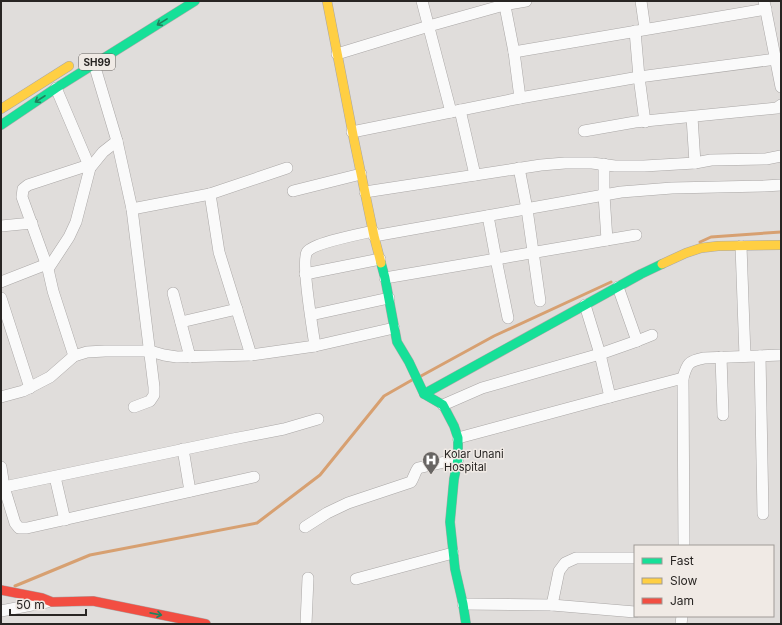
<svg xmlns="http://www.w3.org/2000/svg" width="782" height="625" viewBox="0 0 782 625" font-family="Inter,sans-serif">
	<rect width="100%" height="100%" fill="#e0dddb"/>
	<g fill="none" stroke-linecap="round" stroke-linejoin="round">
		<!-- stream -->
		<g stroke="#d7a071" stroke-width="3">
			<polyline points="700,242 711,237 781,232"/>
			<polyline points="421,376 494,336 611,282"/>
			<polyline points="15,586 90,555 257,523 320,475 384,396 412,380"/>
		</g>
		<!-- street casing -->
		<g stroke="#aaa7a6" stroke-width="12">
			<g id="street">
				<polyline points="422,1 451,112"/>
				<polyline points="504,1 514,52 520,98"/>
				<polyline points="641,1 645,29"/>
				<polyline points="764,1 781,87"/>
				<polyline points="635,31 639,77 645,122"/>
				<polyline points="514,52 766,9"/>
				<polyline points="337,54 429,26 504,5 526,1"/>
				<polyline points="94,64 117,141 132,209 154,387 154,395 150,401 134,407"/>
				<polyline points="56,88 90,168"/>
				<polyline points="460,110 475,175"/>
				<polyline points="692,117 695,163"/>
				<polyline points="584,131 635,122 777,108 781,105"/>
				<polyline points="352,132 520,98 639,77 776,59"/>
				<polyline points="604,164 604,195 607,240"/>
				<polyline points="519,168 527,209 540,301"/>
				<polyline points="293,191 361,174"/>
				<polyline points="365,192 541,165 565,163 592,163 615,166 644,166 695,163 711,160 766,159 781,156"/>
				<polyline points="210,194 219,252 251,355"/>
				<polyline points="132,209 210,194 287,168"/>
				<polyline points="488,216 496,259 508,318"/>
				<polyline points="1,226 32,223"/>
				<polyline points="374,236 621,192 672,188 764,186 781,185"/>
				<polyline points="741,246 745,356"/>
				<polyline points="48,269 22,197 23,189 28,185 89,165"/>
				<polyline points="305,274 380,259"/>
				<polyline points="385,278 636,235"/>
				<polyline points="1,282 47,264"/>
				<polyline points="618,287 637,341"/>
				<polyline points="173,293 190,357"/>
				<polyline points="1,298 30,388"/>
				<polyline points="585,305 600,354 610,397"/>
				<polyline points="311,315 389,298"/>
				<polyline points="181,322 237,309"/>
				<path d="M315,346C313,332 301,261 307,252C313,243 360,234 373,231"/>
				<polyline points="74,356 53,291 48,269 69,237 76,222 90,168 103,152 117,141"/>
				<polyline points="760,356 763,514"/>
				<polyline points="721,357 723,415"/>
				<polyline points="1,397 23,391 50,377 74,356 87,352 105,351 150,351 164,355 177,357 251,355 315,346 394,328"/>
				<polyline points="443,405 482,388 600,354 637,341 652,335"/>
				<polyline points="458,438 610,397 683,378"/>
				<polyline points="183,449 190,491"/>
				<polyline points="1,467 4,487 15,523 19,528 27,528 254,477"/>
				<polyline points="55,477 65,520"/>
				<polyline points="4,487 233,439 284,429 318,419"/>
				<path d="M305,527L327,513L348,503L411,482C414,477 415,472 418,468L458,459"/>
				<path d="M684,546L683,378C687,364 688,361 704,358L781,355"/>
				<polyline points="356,579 453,553"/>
				<polyline points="463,604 552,605 635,612"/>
				<polyline points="552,605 559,571 565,563 576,558 635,558"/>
				<polyline points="1,611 47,602"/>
				<polyline points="306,624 308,578"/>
				<polyline points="681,624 682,616"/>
			</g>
		</g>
		<!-- fast casing -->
		<g stroke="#aaa7a6" stroke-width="10">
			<g id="fast">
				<polyline points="1,125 56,88 195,1"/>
				<polyline points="381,263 385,278 397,342 409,362 424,394 443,405 454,426 458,438 458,459 454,479 450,522 455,569 463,604 466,624"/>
				<polyline points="424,394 641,274 662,264"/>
			</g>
		</g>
		<!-- slow casing -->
		<g stroke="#aaa7a6" stroke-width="10">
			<g id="slow">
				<polyline points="327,1 354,140 374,236 381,263"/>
				<polyline points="1,109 69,66"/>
				<polyline points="662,264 686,253 701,248 718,246 781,245"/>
			</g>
		</g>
		<!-- jam casing -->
		<g stroke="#aaa7a6" stroke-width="10">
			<polyline id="jam" points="1,590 42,598 52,602 93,601 206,624"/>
		</g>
		<!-- street -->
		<use href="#street" stroke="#fafafa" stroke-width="11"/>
		<!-- fast -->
		<use href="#fast" stroke="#16e098" stroke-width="9"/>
		<!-- slow -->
		<use href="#slow" stroke="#ffcf43" stroke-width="9"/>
		<!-- jam -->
		<use href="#jam" stroke="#f24e42" stroke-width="9"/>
	</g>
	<!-- one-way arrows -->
	<defs><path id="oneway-shaft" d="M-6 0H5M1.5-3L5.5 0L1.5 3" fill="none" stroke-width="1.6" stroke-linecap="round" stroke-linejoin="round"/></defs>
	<g stroke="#1f825e">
		<use href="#oneway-shaft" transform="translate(162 22) rotate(148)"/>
		<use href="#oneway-shaft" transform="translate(40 99) rotate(147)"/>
		<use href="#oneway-shaft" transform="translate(156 614) rotate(11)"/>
	</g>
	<!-- icons -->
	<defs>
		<g id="hospital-pin" transform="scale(0.9)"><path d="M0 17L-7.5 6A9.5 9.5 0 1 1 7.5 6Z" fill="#686563" stroke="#f0eae5"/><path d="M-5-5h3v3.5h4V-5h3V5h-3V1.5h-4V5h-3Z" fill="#fff"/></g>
	</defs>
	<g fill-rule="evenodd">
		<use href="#hospital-pin" x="431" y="460"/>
	</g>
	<g text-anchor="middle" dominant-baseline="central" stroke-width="3" stroke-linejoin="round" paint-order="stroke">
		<!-- shield labels -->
		<rect fill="#f0eae5" stroke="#64605d" stroke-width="1" x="79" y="54" width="36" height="16" rx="3"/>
		<g font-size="10" font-weight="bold" fill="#282523">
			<text x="97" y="62">SH99</text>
		</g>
		<!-- poi labels -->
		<g font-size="11" fill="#282523" stroke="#f0eae5" text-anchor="start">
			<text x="444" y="454">Kolar Unani<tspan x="444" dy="13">Hospital</tspan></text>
		</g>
	</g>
	<!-- border -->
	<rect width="782" height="625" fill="none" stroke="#282523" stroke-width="4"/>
	<!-- legend -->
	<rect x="634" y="545" width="140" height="72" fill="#f0eae5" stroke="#a09b97"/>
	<rect x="642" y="558" width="20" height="6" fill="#16e098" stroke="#a09b97"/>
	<text x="670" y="565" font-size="12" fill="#282523">Fast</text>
	<rect x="642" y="578" width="20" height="6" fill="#ffcf43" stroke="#a09b97"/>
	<text x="670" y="585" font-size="12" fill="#282523">Slow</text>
	<rect x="642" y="598" width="20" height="6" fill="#f24e42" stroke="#a09b97"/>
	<text x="670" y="605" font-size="12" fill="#282523">Jam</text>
	<!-- scale -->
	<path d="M10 609v6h76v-6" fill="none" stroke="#282523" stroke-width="2"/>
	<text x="16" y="609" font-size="12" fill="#282523" stroke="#f0eae5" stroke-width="3" paint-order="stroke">50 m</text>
</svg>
